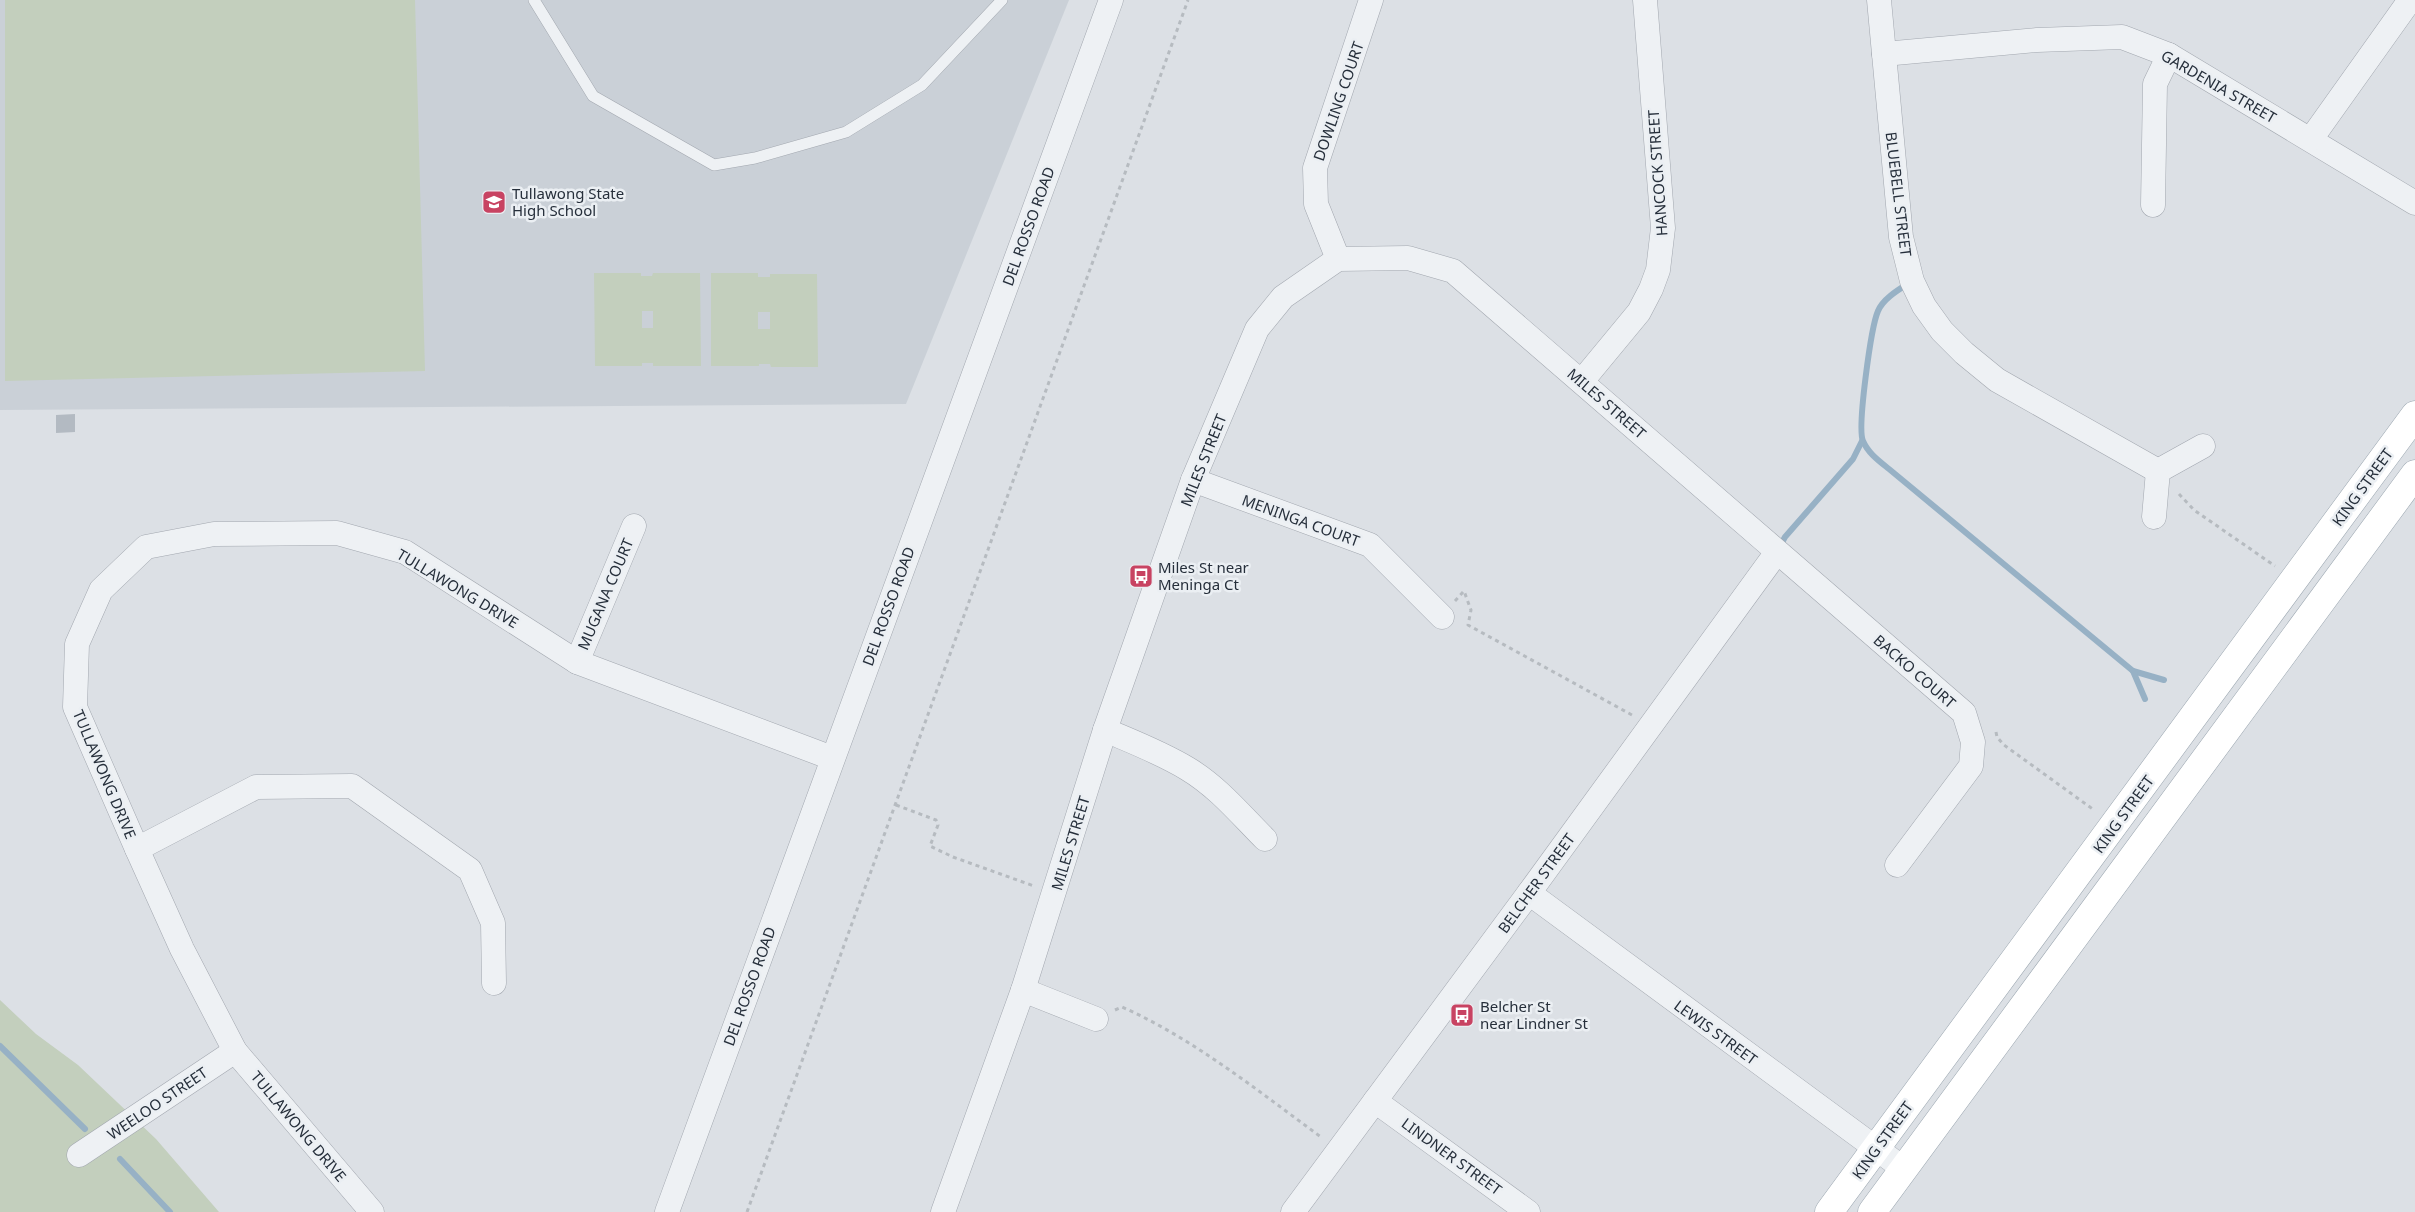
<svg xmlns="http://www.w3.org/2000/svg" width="2415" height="1212" viewBox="0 0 2415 1212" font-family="'Noto Sans',sans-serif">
	<rect width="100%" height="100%" fill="#dce0e5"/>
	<!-- built -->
	<polygon fill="#cad0d7" points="0,0 1069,0 906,404 0,410"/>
	<!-- green -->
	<g fill="#c3cfbd" fill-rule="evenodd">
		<polygon points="5,0 415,0 425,371 5,381"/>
		<path d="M594,273H641V276H652L653,273H700L701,366H653V363H642V366H595ZM653,311V328H642V311Z"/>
		<path d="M711,273H758V277H770V274H817L818,367H771L770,364H759V366H711ZM758,312H770V329H758Z"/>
		<polygon points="0,1000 36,1034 78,1065 156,1139 219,1212 0,1212"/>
	</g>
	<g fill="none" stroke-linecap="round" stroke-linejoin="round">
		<!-- stream -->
		<g stroke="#97b1c5" stroke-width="6">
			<path d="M1909,283C1898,290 1883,299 1878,311C1871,327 1857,428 1863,441C1868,453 1879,461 1889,469L2133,671L2164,680"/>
			<polyline points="1779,548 1785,537 1853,459 1862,441"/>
			<polyline points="2133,671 2145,699"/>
			<polyline points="0,1046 85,1129"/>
			<polyline points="120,1159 170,1212"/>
		</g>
	</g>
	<!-- building -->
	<polygon fill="#b3bac2" points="75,414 75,432 56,433 56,415"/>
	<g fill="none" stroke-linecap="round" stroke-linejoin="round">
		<!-- service casing -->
		<g stroke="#a2a7af" stroke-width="12">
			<polyline id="service" points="534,0 593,96 714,165 755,158 846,132 922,85 1002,0"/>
		</g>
		<!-- minor casing -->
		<g stroke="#a2a7af" stroke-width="25">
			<g id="minor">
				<polyline points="1879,0 1901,237 1912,281 1924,306 1942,331 1964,353 1997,380 2158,471"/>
				<polyline points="1884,54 2037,40 2122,37 2169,55 2415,203"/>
				<polyline points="2311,139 2410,0"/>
				<polyline points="2153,205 2155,84 2169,55"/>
				<polyline points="1338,259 1316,204 1315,168 1371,0"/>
				<polyline points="1582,381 1639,312 1651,289 1658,270 1663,228 1645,0"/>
				<polyline points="1193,480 1370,545 1442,617"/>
				<polyline points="2154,517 2158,471 2203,446"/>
				<polyline points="577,662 634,526"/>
				<path d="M1105,730C1133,742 1162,753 1188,769C1218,787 1241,815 1265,839"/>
				<polyline points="137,849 256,787 352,786 470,870 493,923 494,983"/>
				<polyline points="1529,893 1904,1169"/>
				<polyline points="1023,990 1096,1019"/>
				<polyline points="1375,1101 1528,1212"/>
				<polyline points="79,1155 235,1051"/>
				<polyline points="372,1212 235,1051 182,949 137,849 75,707 77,644 101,590 146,547 214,534 337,533 405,552 577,662 832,758"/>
				<polyline points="667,1212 1111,0"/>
				<polyline points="943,1212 1023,990 1105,730 1193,480 1257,329 1283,297 1338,259 1408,258 1453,271 1964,713 1973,742 1971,766 1897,865"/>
				<polyline points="1293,1212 1529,893 1777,552"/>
			</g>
		</g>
		<!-- primary casing -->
		<g stroke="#9ba6b0" stroke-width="29">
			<g id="primary">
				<polyline points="1829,1212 2415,415"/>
				<polyline points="1872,1212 2415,474"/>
			</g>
		</g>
		<!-- path -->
		<g stroke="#b6bbc0" stroke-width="3" stroke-dasharray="4 4" stroke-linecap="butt">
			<polyline points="2179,494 2194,510 2275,566"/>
			<polyline points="1455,601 1464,591 1471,610 1468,625 1632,715"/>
			<polyline points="1996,732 1997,737 2004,745 2094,810"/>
			<polyline points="896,805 936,820 938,825 930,846 953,857 1034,886"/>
			<path d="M1115,1010L1122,1007C1194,1039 1258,1091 1321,1137"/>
			<polyline points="747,1212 1188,0"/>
		</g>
		<!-- service -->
		<use href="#service" stroke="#eef1f4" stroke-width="11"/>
		<!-- minor -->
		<use href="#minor" stroke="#eef1f4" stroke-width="24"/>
		<!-- primary -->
		<use href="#primary" stroke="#fff" stroke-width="28"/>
	</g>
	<!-- icons -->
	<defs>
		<g id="school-square" transform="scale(1.25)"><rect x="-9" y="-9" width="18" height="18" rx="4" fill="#c84362" stroke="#ebeff3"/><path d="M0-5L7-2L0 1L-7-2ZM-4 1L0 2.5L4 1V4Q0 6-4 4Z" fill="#fff"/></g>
		<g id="bus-square" transform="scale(1.25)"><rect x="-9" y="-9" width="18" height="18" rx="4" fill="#c84362" stroke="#ebeff3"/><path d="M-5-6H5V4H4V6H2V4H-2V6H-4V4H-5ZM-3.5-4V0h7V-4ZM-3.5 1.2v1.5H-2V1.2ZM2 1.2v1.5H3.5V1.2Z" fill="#fff"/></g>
	</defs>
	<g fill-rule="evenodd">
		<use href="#school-square" x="494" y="202"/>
		<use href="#bus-square" x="1141" y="576"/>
		<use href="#bus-square" x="1462" y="1015"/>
	</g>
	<g text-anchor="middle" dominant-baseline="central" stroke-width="5" stroke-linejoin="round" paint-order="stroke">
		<!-- street labels -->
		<g font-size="15" fill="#262f3b" stroke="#ebeff3">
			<text transform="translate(2219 86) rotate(30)">GARDENIA STREET</text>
			<text transform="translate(1338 101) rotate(-71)">DOWLING COURT</text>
			<text transform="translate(1657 173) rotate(-94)">HANCOCK STREET</text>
			<text transform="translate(1899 194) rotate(83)">BLUEBELL STREET</text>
			<text transform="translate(1028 226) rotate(-70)">DEL ROSSO ROAD</text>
			<text transform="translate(1607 403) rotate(41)">MILES STREET</text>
			<text transform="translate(1203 460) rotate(-68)">MILES STREET</text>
			<text transform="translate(2362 487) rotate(-54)">KING STREET</text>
			<text transform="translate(1301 520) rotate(20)">MENINGA COURT</text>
			<text transform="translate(458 588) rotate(31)">TULLAWONG DRIVE</text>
			<text transform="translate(605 594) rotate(-67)">MUGANA COURT</text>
			<text transform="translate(888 606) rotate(-70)">DEL ROSSO ROAD</text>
			<text transform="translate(1915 671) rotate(41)">BACKO COURT</text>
			<text transform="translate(105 774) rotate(67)">TULLAWONG DRIVE</text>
			<text transform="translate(2123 814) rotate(-54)">KING STREET</text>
			<text transform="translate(1070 843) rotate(-73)">MILES STREET</text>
			<text transform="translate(1536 883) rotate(-54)">BELCHER STREET</text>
			<text transform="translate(749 986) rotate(-70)">DEL ROSSO ROAD</text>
			<text transform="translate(1716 1032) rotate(36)">LEWIS STREET</text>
			<text transform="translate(157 1103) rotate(-34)">WEELOO STREET</text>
			<text transform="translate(299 1126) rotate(50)">TULLAWONG DRIVE</text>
			<text transform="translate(1882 1140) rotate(-54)">KING STREET</text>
			<text transform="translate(1452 1156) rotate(36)">LINDNER STREET</text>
		</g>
		<!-- poi labels -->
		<g font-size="15" fill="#262f3b" stroke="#ebeff3" text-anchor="start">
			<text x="512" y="193">Tullawong State<tspan x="512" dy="17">High School</tspan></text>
			<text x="1158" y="567">Miles St near<tspan x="1158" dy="17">Meninga Ct</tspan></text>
			<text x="1480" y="1006">Belcher St<tspan x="1480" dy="17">near Lindner St</tspan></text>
		</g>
	</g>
</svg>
